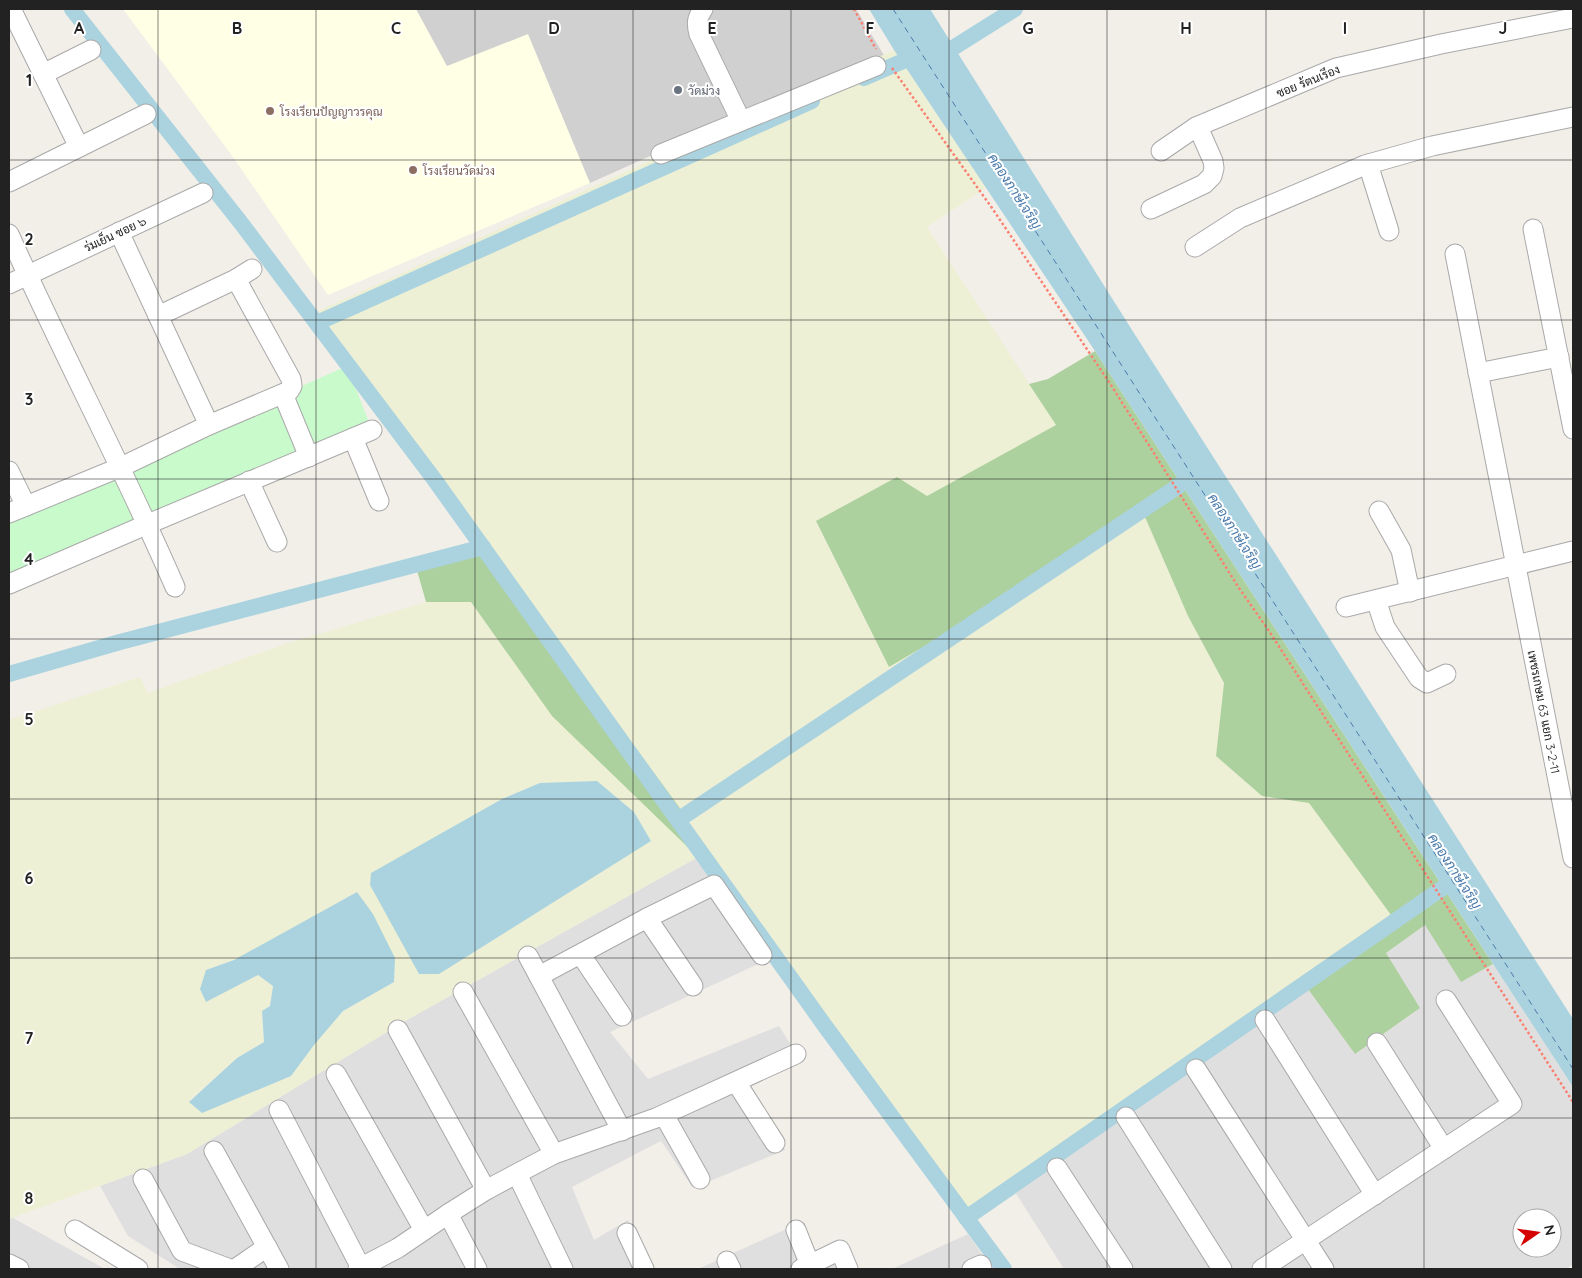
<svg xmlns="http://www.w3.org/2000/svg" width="1582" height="1278" viewBox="0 0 1582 1278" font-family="Quicksand,Sarabun,sans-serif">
	<rect width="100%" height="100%" fill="#f2efe9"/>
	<!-- residential -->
	<g fill="#e0dfdf" fill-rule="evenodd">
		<polygon points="698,857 774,957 610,1032 648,1079 779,1026 801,1061 748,1088 785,1150 693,1188 661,1141 572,1187 594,1240 628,1220 654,1269 180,1269 128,1236 100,1186 187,1154 405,1021"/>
		<path d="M1425,925L1461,981L1493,964L1573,1087V1264L1566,1269H1064L1015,1192L1308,989L1356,1053L1415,1012L1386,953ZM1522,1218H1552V1248H1522Z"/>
		<polygon points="13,1218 105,1269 9,1269 9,1219"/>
		<polygon points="802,1222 814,1255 856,1269 698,1269"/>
		<polygon points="968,1234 992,1269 892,1269"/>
	</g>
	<!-- education -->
	<polygon fill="#ffffe5" points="123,9 416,9 447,66 528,34 590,183 328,295 233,157"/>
	<!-- religious -->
	<polygon fill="#d0d0d0" points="416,9 856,9 885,57 744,114 590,183 528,34 447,66"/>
	<!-- farmland -->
	<path fill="#eef0d5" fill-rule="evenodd" d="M894,50L986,188L927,227L1056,425L927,497L889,667L1145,517L1188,616L1224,683L1216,756L1262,796L1309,803L1399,926L974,1220L698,857L405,1021L187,1154L9,1219V720L140,677L148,693L285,644L426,602H471L552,716L682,811L316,312ZM540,783L650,841L439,974L372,873L502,799ZM234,960L394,982L343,1011L314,1045L291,1076L202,1113L189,1101L237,1058L264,1042L262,1011L270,1006L273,986L258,975L206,970Z"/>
	<!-- forest -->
	<g fill="#add19e">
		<polygon points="1095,351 1493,964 1461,982 1425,925 1386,953 1420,1008 1355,1054 1308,989 1399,926 1309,803 1262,796 1216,756 1224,683 1188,616 1145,517 889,667 816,521 897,477 927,496 1056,425 1029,384 1048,379"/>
		<polygon points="484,541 682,811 698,857 552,716 471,602 426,602 414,560"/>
	</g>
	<!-- park -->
	<polygon fill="#c8facc" points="347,366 372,430 9,586 9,516"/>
	<!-- water -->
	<g fill="#aad3df">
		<polygon points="869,9 930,9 1132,330 1573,1019 1573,1087 1095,351 894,50"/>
		<polygon points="597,781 634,812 651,841 439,974 419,974 370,885 371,873 502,799 540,783"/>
		<polygon points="357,892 373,914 395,958 394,982 343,1011 314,1045 291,1076 202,1113 189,1102 237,1058 264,1042 262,1011 270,1006 273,986 258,975 206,1002 200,989 206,970 234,960"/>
	</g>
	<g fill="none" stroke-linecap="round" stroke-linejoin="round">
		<!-- canal -->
		<g stroke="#aad3df" stroke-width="16">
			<polyline points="72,9 241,223 434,479 825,1026 1004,1269"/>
			<polyline points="937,58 1015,9"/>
			<polyline points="864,78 922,53"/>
			<polyline points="317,323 812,101"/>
			<polyline points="9,674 120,642 483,547"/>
			<polyline points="678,820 1198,473"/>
			<polyline points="966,1218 1460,876"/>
		</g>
		<!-- ferry -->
		<polyline stroke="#4a7aab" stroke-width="1" stroke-dasharray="6 5" stroke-linecap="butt" points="893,9 1573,1069"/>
		<!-- minor casing -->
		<g stroke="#a9a9a9" stroke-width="21">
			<g id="minor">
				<polyline points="11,9 79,147"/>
				<path d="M703,9C697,18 696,23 699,34L741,121"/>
				<polyline points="43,74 91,50"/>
				<polyline points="1161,151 1196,127"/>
				<polyline points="661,154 876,66"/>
				<polyline points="1368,164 1389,231"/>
				<polyline points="9,182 146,114"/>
				<polyline points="1151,209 1204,184 1212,176 1214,168 1213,161 1202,136 1196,127 1336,68 1441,44 1573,18"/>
				<polyline points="1533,229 1573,429"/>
				<polyline points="119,232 209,425"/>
				<path d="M9,234C62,353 123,467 175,587"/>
				<polyline points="1195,247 1240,218 1365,165 1432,146 1573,117"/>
				<polyline points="1455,254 1573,858"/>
				<polyline points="9,284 203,193"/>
				<polyline points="158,316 236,279 252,269"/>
				<polyline points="1478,373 1559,357"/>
				<polyline points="283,394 309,457"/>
				<polyline points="353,438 379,501"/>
				<polyline points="9,471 26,506"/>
				<polyline points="249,481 277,542"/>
				<polyline points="1379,511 1401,550 1410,592"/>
				<polyline points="9,513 121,467 209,425 289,391 292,386 291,379 236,279"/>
				<polyline points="9,584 148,524 372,430"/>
				<polyline points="1376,600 1385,627 1419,678 1427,683 1446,674"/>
				<polyline points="1346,607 1573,551"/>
				<polyline points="647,918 693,986"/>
				<polyline points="581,955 622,1016"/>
				<polyline points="528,956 622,1131"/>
				<polyline points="539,976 647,918 714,885 762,955"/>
				<polyline points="463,992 554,1154"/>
				<polyline points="1265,1020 1375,1195"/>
				<polyline points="398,1030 486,1190"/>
				<polyline points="1377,1043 1444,1149"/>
				<polyline points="1196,1069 1324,1269"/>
				<polyline points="336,1074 424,1230"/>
				<polyline points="736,1082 775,1143"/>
				<polyline points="279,1110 361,1268"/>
				<polyline points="664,1115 700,1179"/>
				<polyline points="1126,1117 1222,1269"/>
				<polyline points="214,1151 279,1269"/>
				<polyline points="1057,1168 1123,1269"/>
				<polyline points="517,1174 563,1269"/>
				<polyline points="143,1179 182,1251 230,1269"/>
				<polyline points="448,1214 477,1269"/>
				<polyline points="75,1230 138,1269"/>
				<polyline points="796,1230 810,1265"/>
				<polyline points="627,1233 644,1269"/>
				<polyline points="727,1261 731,1269"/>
				<polyline points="9,1264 19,1269"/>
				<polyline points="235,1269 267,1247"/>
				<polyline points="358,1269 398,1248 448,1214 486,1190 554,1154 656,1118 796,1054"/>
				<polyline points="801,1269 840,1250 848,1269"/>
				<polyline points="972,1269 981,1265 982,1269"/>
				<polyline points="1262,1269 1512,1104 1446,1000"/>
			</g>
		</g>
		<!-- path -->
		<g stroke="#fa8072" stroke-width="2.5" stroke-dasharray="2.5 2.5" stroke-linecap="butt">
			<polyline points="854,9 876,49"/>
			<polyline points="892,68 992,208 1111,385 1239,588 1269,631 1573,1102"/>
		</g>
		<!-- minor -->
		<use href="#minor" stroke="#fff" stroke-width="19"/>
	</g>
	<!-- grid -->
	<path fill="none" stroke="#222" stroke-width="1" stroke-opacity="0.55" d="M158,9V1269M316,9V1269M475,9V1269M633,9V1269M791,9V1269M949,9V1269M1107,9V1269M1266,9V1269M1424,9V1269M9,160H1573M9,320H1573M9,479H1573M9,639H1573M9,799H1573M9,958H1573M9,1118H1573"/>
	<!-- markers -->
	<circle fill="#6b7280" stroke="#fff" stroke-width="2" cx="678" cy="90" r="5"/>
	<g fill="#8d6e63" stroke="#fff" stroke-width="2">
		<circle cx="270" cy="111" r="5"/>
		<circle cx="413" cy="170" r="5"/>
	</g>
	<g text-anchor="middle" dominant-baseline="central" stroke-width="4" stroke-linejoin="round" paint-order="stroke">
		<!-- street labels -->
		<g font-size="12" fill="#222" stroke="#fff">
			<text transform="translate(1308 81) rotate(-22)">ซอย ร้ตนเรึอง</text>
			<text transform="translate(115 234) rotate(-25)">ร่มเย็น ซอย ๖</text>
			<text transform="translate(1544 712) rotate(79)">เพชรเกษม 63 แยก 3-2-11</text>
		</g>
		<!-- worship labels -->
		<g font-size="12" fill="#5b616d" stroke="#fff" text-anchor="start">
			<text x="688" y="90">วัดม่วง</text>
		</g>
		<!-- education labels -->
		<g font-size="12" fill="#785e54" stroke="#fff" text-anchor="start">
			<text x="280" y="111">โรงเรียนปัญญาวรคุณ</text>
			<text x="423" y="170">โรงเรียนวัดม่วง</text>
		</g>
		<!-- water labels -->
		<g font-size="14" font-style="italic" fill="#4a7aab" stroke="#fff">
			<text transform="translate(1015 191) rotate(57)">คลองภาษีเจริญ</text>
			<text transform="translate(1235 531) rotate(57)">คลองภาษีเจริญ</text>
			<text transform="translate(1455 871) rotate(57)">คลองภาษีเจริญ</text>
		</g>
	</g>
	<g font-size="16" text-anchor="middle" font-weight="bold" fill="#222" stroke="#fff" stroke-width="4" stroke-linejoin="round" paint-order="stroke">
		<text x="79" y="34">A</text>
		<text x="237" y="34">B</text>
		<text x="396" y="34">C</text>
		<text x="554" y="34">D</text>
		<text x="712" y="34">E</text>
		<text x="870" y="34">F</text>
		<text x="1028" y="34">G</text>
		<text x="1186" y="34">H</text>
		<text x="1345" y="34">I</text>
		<text x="1503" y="34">J</text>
		<text x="29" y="86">1</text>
		<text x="29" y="245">2</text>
		<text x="29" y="405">3</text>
		<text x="29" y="565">4</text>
		<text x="29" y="725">5</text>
		<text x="29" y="884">6</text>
		<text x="29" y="1044">7</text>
		<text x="29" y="1204">8</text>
	</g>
	<!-- border -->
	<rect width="1582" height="1278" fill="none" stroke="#222222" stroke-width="20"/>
	<!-- north arrow -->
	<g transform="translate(1537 1233) rotate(77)"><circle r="24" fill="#ffffff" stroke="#a7a7a7"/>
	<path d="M0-4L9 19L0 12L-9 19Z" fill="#d40000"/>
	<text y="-8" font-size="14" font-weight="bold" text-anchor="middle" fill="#222222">N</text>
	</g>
</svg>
